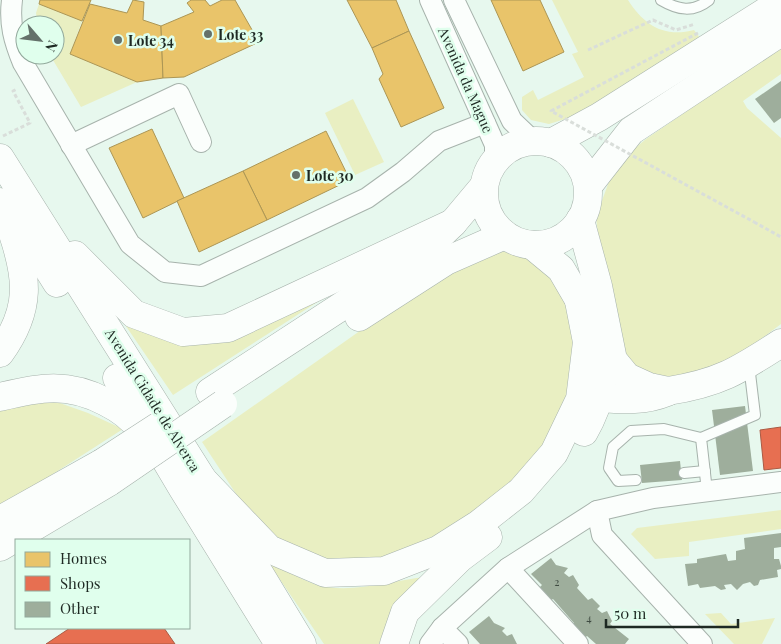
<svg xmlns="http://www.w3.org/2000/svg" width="781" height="644" viewBox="0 0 781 644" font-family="'Playfair Display',serif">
	<rect width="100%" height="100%" fill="#e7f8ee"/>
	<!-- green -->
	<g fill="#e9efc2">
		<path d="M552,0H628C644,25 664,38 694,30L700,38L600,108L549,124L531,120L522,110V97L533,90L538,100L584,77L572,54L578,52Z"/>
		<polygon points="39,4 82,21 70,54 137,82 81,107 50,55 55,55 55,25 38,25 36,13"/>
		<polygon points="781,47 781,74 743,101 747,108 781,138 781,324 740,355 710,372 657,380 638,370 621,352 601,261 596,217 611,176 634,149 646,139"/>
		<polygon points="353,99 384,162 355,175 325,113"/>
		<polygon points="507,251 537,256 559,278 580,348 572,392 536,462 463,521 394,557 333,565 278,540 250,515 202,442 435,278 476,257"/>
		<polygon points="347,283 173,395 117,313 166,335"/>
		<polygon points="57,402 88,413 123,429 0,508 0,408 27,403"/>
		<polygon points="781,510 781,529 689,542 689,556 655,559 631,534 637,528"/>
		<path d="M268,562C283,568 298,578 314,584C349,595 389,581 425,577C405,598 388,616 379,644H324Z"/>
		<polygon points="721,613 731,624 775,618 762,644 734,644 705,614"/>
	</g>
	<!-- homes -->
	<g fill="#e9c46a" stroke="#ac9655">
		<polygon points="40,0 91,0 82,21 39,4"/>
		<polygon points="133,0 144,2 143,20 161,26 163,78 137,82 70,54 90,4 127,13"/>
		<polygon points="191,0 205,0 210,6 222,0 235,0 259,42 184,77 163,78 161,26 194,12 187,3"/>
		<polygon points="347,0 396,0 409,31 372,48"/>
		<polygon points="491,0 540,0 564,52 523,71"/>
		<polygon points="409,31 444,108 401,127 379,79 383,74 372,48"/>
		<polygon points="152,129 184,198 143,218 109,148"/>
		<polygon points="326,131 350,180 267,220 243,171"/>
		<polygon points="243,171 267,220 199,252 177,201"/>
	</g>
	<!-- shops -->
	<g fill="#e76f51" stroke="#ab5a43">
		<polygon points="781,427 781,468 764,470 760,430"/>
		<polygon points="70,628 164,628 175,644 46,644"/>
	</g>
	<!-- building -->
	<g fill="#9eae9c">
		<polygon points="781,81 781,118 774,123 755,99"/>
		<polygon points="745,406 753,471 720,475 712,410"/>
		<polygon points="680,461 682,480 642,483 640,465"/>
		<polygon points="781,533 781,547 774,548 774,559 779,559 781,566 781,569 777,570 778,577 760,580 758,585 754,586 750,582 743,584 737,590 731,584 724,585 726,589 721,590 715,586 700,588 698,584 688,586 685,564 697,563 697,559 726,554 728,561 736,560 736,551 745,549 744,538"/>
		<polygon points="551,558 556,565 568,568 564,573 569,577 573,575 579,585 577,588 588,600 592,598 600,606 597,609 602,613 607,611 612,621 610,624 629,639 625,644 596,644 587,636 583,639 573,626 574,623 553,599 548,602 538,589 542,585 531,574"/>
		<polygon points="489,616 494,623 505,628 502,631 507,636 512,634 517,644 480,644 469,632"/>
	</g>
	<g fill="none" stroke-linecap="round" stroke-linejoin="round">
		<!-- lane casing -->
		<g stroke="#a7b3ac" stroke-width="12">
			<g id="lane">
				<path d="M661,0C678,10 693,13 709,0"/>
				<polyline points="684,473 705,471"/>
				<polyline points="636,480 618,481 609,468 613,447 631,431 664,429 701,438"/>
				<polyline points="707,491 701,438 755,415 749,365"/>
			</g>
		</g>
		<!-- street casing -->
		<g stroke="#a7b3ac" stroke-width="22">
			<g id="street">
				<path d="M12,0C9,24 14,41 23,63L130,244L165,272L201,276L367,198L403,172L439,141L485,123"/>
				<polyline points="430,0 495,145 495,161"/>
				<polyline points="454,0 512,121 533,141"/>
				<polyline points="71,145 179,94 201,142"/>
				<polyline points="597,511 602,535 702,644"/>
				<polyline points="508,568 578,644"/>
				<polyline points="442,628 458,644"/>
				<polyline points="430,644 442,628 508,568 597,511 653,498 781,482"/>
			</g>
		</g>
		<!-- secondary casing -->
		<g stroke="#a7b3ac" stroke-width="29">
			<path id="secondary" d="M668,391C719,383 738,371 781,343"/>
		</g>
		<!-- primary casing -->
		<g stroke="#a7b3ac" stroke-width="29">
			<g id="primary">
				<circle cx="536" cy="193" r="52"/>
				<polyline points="551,143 599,117 781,2"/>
				<polyline points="0,158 203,480 302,644"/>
				<polyline points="588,186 631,131 781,32"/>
				<polyline points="0,202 37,251 57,283"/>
				<polyline points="580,220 598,286 613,360 627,377 649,387 668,391"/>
				<polyline points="532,245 561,269 586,312"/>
				<polyline points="75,255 134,314 183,332 228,328 453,223"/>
				<polyline points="359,317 446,261 505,235"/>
				<path d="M0,353C32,309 28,277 11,228"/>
				<polyline points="117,378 183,489 279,644"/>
				<polyline points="210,392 368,289 428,247 453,223 484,186"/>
				<path d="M0,397C40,387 68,382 106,402C118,408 132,418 140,429"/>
				<path d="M600,398C624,400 645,401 667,392"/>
				<path d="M584,432C602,401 606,370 606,334"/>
				<polyline points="203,480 269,549 325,573 384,571 438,550 479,524 521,491 554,453 580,399 587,342 578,296"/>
				<polyline points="0,520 102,463"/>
				<polyline points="0,547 109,482"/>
				<polyline points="394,644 405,612 460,558 488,537"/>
			</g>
		</g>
		<!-- path -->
		<g stroke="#d9deda" stroke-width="3" stroke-dasharray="4 2.5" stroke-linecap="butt">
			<polyline points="588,50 653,20 676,30 695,24"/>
			<polyline points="3,136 30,123 13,91 17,89"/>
			<polyline points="754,222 781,237"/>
		</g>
		<!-- lane -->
		<use href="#lane" stroke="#fbfefc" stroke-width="10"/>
		<!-- street -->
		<use href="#street" stroke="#fbfefc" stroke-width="20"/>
		<!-- secondary -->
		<use href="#secondary" stroke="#fbfefc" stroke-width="28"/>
		<!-- primary -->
		<use href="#primary" stroke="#fbfefc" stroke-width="28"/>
		<!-- primary-bridge casing -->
		<g stroke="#a7b3ac" stroke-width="29" stroke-linecap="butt">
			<g id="primary-bridge">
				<polyline points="102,463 159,426"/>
				<polyline points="109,482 223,404"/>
			</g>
		</g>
		<!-- path-bridge -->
		<polyline stroke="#d9deda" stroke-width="3" stroke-dasharray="4 2.5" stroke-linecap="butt" points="698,33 551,111 754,222"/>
		<!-- primary-bridge -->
		<use href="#primary-bridge" stroke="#fbfefc" stroke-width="28"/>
	</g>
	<!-- markers -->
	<g fill="#64716a" stroke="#e0ffed" stroke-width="2">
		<circle cx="208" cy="34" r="5"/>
		<circle cx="118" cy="40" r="5"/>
		<circle cx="296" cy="175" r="5"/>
	</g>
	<g text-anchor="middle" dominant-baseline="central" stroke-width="5" stroke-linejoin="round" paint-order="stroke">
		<!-- number labels -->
		<g font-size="11" fill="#3e4a41">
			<text x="557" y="581">2</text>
			<text x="589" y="617">4</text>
		</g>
		<!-- poi labels -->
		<g font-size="14" font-weight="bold" fill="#1e2923" stroke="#e0ffed" text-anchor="start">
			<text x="218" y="34">Lote 33</text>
			<text x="128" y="40">Lote 34</text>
			<text x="306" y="175">Lote 30</text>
		</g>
		<!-- street labels -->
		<g font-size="14" fill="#1e2923" stroke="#e0ffed">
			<text transform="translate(466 80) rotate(66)">Avenida da Mague</text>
			<text transform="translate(153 400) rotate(58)">Avenida Cidade de Alverca</text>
		</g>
	</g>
	<!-- legend -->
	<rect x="15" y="539" width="175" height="90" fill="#e0ffed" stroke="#92a99c"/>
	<rect x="25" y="552" width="25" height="15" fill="#e9c46a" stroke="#92a99c"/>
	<text x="60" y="564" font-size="15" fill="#1e2923">Homes</text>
	<rect x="25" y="576" width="25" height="15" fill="#e76f51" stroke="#92a99c"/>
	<text x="60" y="589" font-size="15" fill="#1e2923">Shops</text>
	<rect x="25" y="602" width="25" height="15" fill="#9eae9c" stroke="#92a99c"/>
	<text x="60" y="614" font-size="15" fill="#1e2923">Other</text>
	<!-- north arrow -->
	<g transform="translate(40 40) rotate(118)"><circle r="24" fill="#e0ffed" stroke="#92a99c"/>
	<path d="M0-4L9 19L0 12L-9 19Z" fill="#64716a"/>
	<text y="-8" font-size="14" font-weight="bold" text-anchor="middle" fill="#1e2923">N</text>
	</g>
	<!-- scale -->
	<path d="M606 619v8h132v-8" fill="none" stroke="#1e2923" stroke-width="2.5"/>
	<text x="614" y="619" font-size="15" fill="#1e2923" stroke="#e0ffed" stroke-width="4" paint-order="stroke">50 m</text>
</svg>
